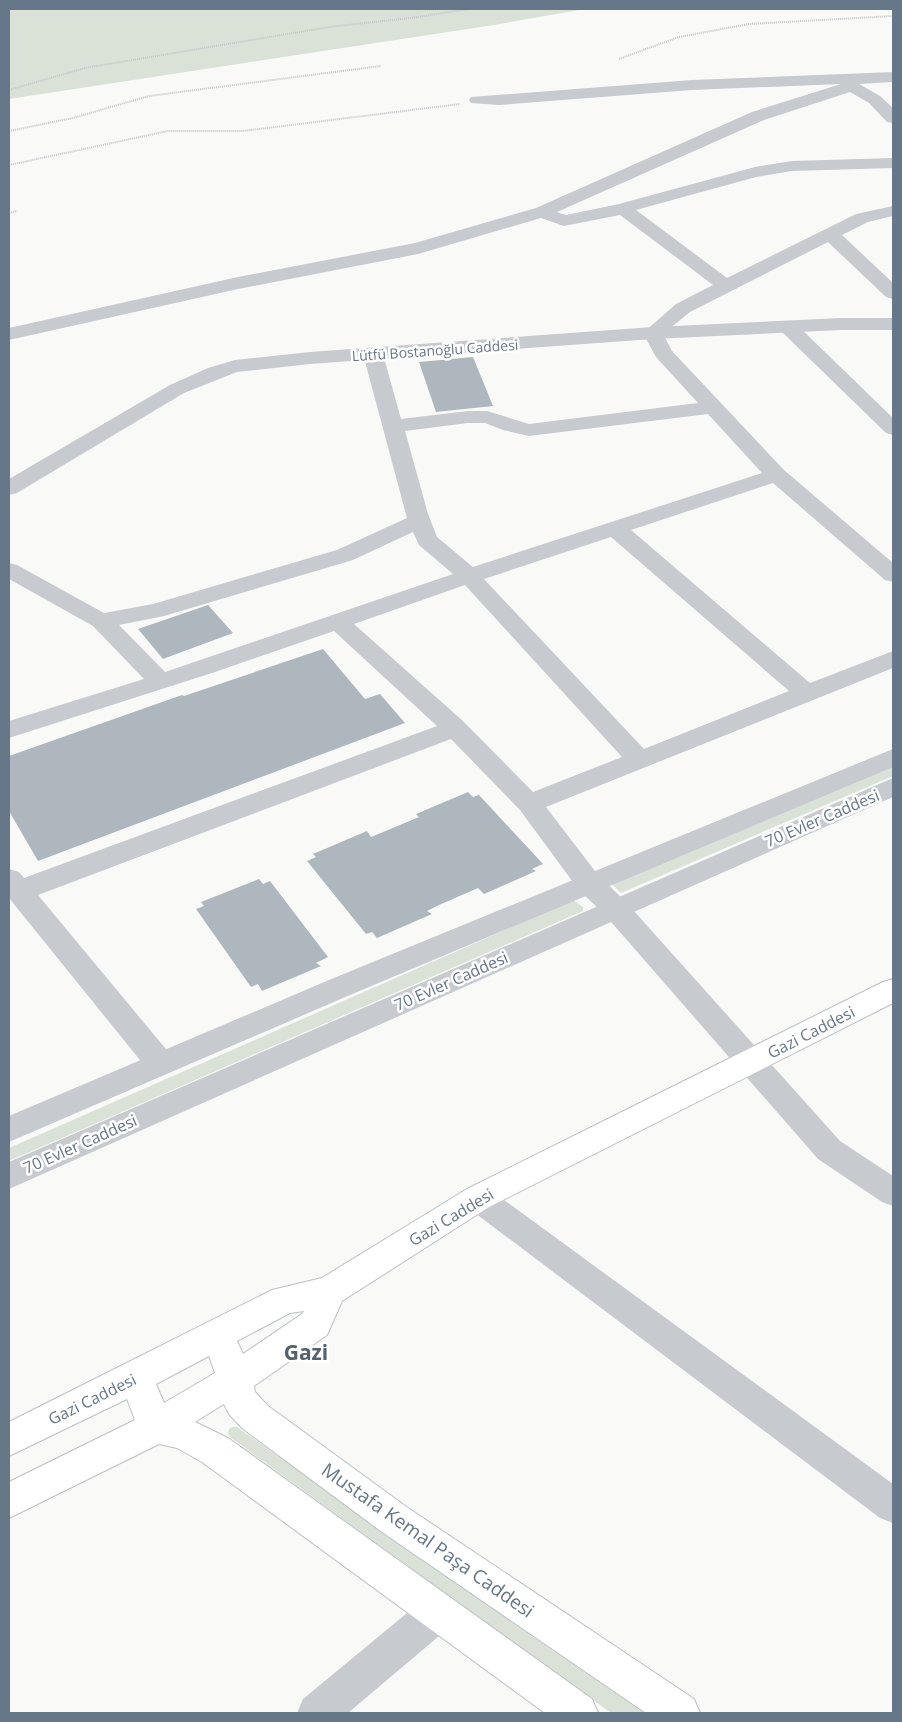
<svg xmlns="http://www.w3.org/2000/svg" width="902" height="1722" viewBox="0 0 902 1722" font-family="'Open Sans',sans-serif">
	<rect width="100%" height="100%" fill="#f9f9f7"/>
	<!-- green -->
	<g fill="#dae2d7">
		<polygon points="9,9 585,9 494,25 9,99"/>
		<polygon points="893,763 893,776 621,893 611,883"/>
		<polygon points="573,900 583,907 583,911 9,1161 9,1148"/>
		<polygon points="232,1427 237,1427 456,1583 654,1713 611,1713 231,1438 228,1434 229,1429"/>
	</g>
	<!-- building -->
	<g fill="#afb7be">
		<polygon points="473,357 493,406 436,412 419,362"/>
		<polygon points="208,605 233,633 163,659 138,629"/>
		<polygon points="323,649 365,699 380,694 405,723 38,861 9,811 9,756 182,695 184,696"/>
		<polygon points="468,792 473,797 479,795 543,864 532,869 536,871 484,894 478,888 439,905 427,911 432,914 377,938 372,932 366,934 307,861 316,857 313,854 367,831 371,837 388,830 419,817 416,814"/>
		<polygon points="259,879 263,884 270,881 328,957 316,963 321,966 262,991 258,984 251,987 196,909 204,906 201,902"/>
	</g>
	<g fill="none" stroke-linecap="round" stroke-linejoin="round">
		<!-- secondary casing -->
		<g stroke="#bbc0c5" stroke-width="2">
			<path id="secondary" d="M893,979V1003L489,1207L342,1301L327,1335L254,1386L255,1392L268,1406L408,1508L694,1699L700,1713H646L382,1532L242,1428L229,1414L224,1404L195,1422L228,1438L592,1699L598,1713H545L202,1462L177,1448L159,1444L9,1518V1482L135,1420L127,1399L9,1456V1422L272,1290L322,1278L467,1189L883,982ZM304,1311L302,1314L243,1354L237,1341L290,1313ZM209,1356L215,1373L164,1403L156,1384Z"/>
		</g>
		<!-- path -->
		<g stroke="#c2c4c7" stroke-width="2" stroke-dasharray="1 1" stroke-linecap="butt">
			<polyline points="619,59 679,37 749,24 893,16"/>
			<polyline points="9,90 85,68 329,27 411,18 469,9"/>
			<polyline points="9,131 73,118 149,96 381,66"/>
			<polyline points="9,165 168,131 243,131 460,104"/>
			<polyline points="9,213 17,211"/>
		</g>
		<!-- minor -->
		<g fill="#c7cacf" fill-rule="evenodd">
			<path d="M893,72V82L859,84L880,96L893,108V123L887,122L869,103L850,92L764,120L557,212L566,215L619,204L755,167L792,161L893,158V168L792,171L756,177L636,210L727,278L856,214L893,206V216L868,222L842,235L893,283V299L886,297L828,242L690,312L663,334L672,351L784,470L893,563V582L885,580L773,483L631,530L810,683L893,651V668L546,807L598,875L625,901L840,1141L893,1176V1206L882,1202L818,1159L605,915L578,889L520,810L451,739L38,895L170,1054L174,1062L170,1070L159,1074L148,1070L9,898V869L19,872L24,878L437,726L334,631L215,672L9,738V721L144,679L93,626L9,579V563L17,565L104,613L153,604L337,550L407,518L363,354L366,350L373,348L380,350L383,354L401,419L468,411H487L529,424L698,403L656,357L643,333L676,304L713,285L620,215L564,226L541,218L418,254L238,289L9,340V328L238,277L415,243L536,208L752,112L841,84L692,90L499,105L471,103L469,100L471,97L692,80ZM708,414L762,473L473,567L437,537L428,514L405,431L468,423H485L503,430L529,436ZM413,532L419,545L453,574L165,672L119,625L164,616L353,560ZM611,537L789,691L644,749L484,579ZM465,585L622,757L533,792L464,722L354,624Z"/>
			<polygon points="788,321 795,323 893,418 893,435 886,433 781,331 778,327 781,323"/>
			<polygon points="478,1185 489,1189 893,1484 893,1523 880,1518 467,1207 462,1198 467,1189"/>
			<polygon points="438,1593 452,1599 457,1612 452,1625 348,1713 297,1713 303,1699 424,1599"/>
		</g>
		<!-- tertiary -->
		<g fill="#c7cacf" fill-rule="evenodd">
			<polygon points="841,318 893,318 893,330 841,330 653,339 310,364 237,372 184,393 17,493 9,495 9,479 170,385 208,368 235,360 310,352 653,327"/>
			<polygon points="893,749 893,767 350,995 9,1142 9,1116 329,980"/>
			<polygon points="893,778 893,797 9,1189 9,1162"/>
		</g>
		<!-- secondary -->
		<use href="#secondary" fill="#fff" fill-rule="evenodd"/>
	</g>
	<g text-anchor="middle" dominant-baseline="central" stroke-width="5" stroke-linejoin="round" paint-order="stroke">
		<!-- far-street labels -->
		<g font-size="14" fill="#66778a" stroke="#fff">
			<text transform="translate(435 350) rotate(-4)">Lütfü Bostanoğlu Caddesi</text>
		</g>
		<!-- street labels -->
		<g font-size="16" fill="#66778a" stroke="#fff">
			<text transform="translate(822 818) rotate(-23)">70 Evler Caddesi</text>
			<text transform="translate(451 981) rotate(-24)">70 Evler Caddesi</text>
			<text transform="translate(811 1032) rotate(-27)">Gazi Caddesi</text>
			<text transform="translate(80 1144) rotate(-24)">70 Evler Caddesi</text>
			<text transform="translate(451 1217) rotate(-31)">Gazi Caddesi</text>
			<text transform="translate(92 1399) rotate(-26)">Gazi Caddesi</text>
		</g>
		<!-- near-street labels -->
		<g font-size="19" fill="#66778a" stroke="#fff">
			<text transform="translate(428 1540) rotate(35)">Mustafa Kemal Paşa Caddesi</text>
		</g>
		<!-- near-neighbourhood labels -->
		<g font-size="21" font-weight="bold" fill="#54616f" stroke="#fff">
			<text x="306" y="1352">Gazi</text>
		</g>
	</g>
	<!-- border -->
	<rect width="902" height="1722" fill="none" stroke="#66778a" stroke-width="20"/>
</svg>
